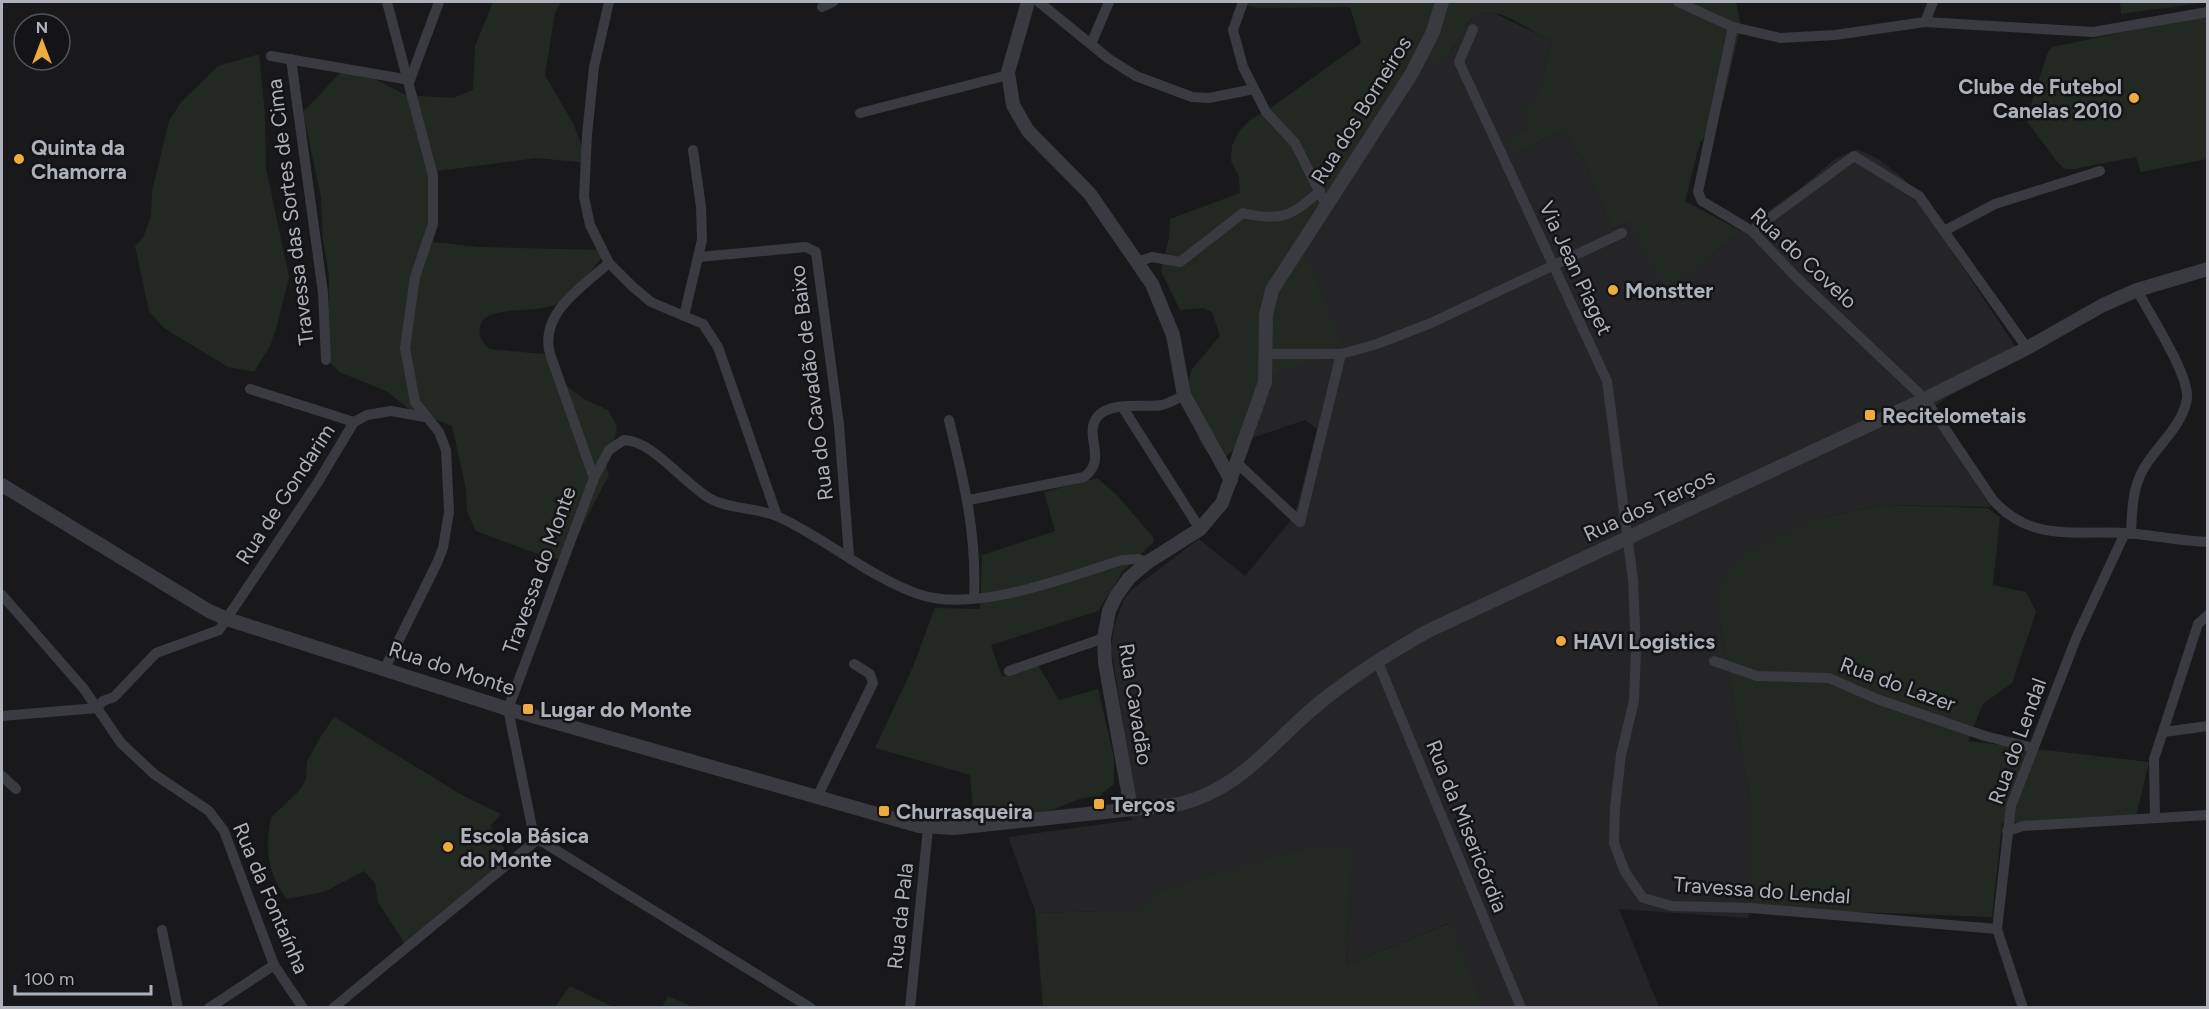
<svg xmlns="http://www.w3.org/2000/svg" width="2209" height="1009" viewBox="0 0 2209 1009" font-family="Figtree,sans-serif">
	<rect width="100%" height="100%" fill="#19191b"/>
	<!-- built -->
	<polygon fill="#252528" points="1492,12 1552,41 1530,126 1511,141 1516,153 1565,130 1576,152 1582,157 1612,229 1630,222 1638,235 1692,271 1741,231 1803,186 1836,158 1857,149 1879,159 1904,179 2023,358 1949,396 1926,413 1932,416 1991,507 1882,505 1812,520 1746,553 1719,613 1751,809 1751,908 1748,918 1619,909 1659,1007 1484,1007 1449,923 1346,965 1350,850 1302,850 1284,853 1236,870 1145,910 1036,913 1008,837 1132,820 1123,792 1134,790 1111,649 1114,625 1125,597 1134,588 1199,539 1245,576 1288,524 1297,507 1317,429 1305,420 1249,439 1245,436 1313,276 1300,239 1407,70 1442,61 1453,49 1457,36 1476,15"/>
	<!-- green -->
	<g fill="#212922">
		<path d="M493,2H561L555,13L545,75L573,123L588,163L537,158L438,171L433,242L480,247L608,250C596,263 579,290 566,299C544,314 516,307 493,314C475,319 476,340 490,349L544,354L564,384L584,399L608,410L617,426L614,441L603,457L609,475L565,559H551L476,531L467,512L466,489L452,426L434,419L418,416L386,391L339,372L329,361V275L323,240L321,198L303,112L344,69L375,79L406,95L453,98L473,90L475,46Z"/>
		<path d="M1231,2H1736L1741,25L1724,98L1712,130L1700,142L1685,201L1741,231L1692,271L1665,287L1630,222L1612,229L1582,157L1576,152L1565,130L1516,153L1510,141L1530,126L1521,109L1536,101L1552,41C1534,34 1513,16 1494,13C1463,8 1460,46 1443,60C1435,66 1417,68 1407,70L1300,239L1345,352L1269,374L1237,447L1224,458L1212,459L1200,442L1185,390L1192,369L1220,336L1212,312L1203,308L1180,310L1161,271L1169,238L1170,219L1240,193L1239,177L1231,161L1232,146L1239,131L1250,120L1272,107L1361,43L1350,7L1258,8Z"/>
		<polygon points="2120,2 2208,2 2121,14"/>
		<polygon points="2207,15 2207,159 2141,172 2136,157 2074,169 2065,169 2058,163 2026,120 2047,54 2052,47"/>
		<polygon points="259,54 265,113 266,168 289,277 276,329 270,346 254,372 228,367 164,328 149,311 135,246 143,238 151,216 152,191 169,121 181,102 218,66"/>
		<polygon points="1097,478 1116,494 1154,538 1153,543 1123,571 1098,611 991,645 1002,677 1038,665 1059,700 1098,689 1114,757 1114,784 1099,796 1082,798 1052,810 1016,818 974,820 970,775 875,748 912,669 935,608 980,609 982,555 1055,531 1044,492"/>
		<polygon points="1882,505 1987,508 2000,517 1993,585 2026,592 2036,612 2012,683 1983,704 1968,741 2149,762 2136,817 2002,823 1992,917 1751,908 1751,809 1719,613 1718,587 1746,553 1812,520"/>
		<path d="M334,717L462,795L501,814L490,826L510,858L405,944L378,902L375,883L364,871L324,892L287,899C267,874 265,847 271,817L299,791L306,779L307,762L318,741Z"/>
		<polygon points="1302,850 1351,850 1346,965 1450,923 1484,1007 1043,1007 1035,910 1037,913 1145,910 1153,894 1284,853"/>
		<polygon points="570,986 613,1007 555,1007"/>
		<polygon points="668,996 693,1007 662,1007"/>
	</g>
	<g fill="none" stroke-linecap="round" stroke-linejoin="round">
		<!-- minor -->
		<g stroke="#3a3b40" stroke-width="10">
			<polyline points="609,2 594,67 587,135 584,197 590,225 609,263 633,287 651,302 703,324 718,347 777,516"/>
			<polyline points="1039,2 1109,59 1136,76 1192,97 1209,98 1254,89"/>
			<polyline points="1243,2 1233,30 1243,67 1266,112 1295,143 1326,205"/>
			<polyline points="1678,2 1733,27 1780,38 1835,35 1925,22 2093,32 2208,12"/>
			<polyline points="822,7 833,2"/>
			<polyline points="1925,22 1933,2"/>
			<path d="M1733,27L1698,192L1702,201L1752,231L1797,278L1925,399L1993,500C2032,543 2074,530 2125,533C2153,535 2180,541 2208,542"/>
			<polyline points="1473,29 1459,62 1607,381 1633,580 1636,650 1634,701 1621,755 1615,807 1614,843 1625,872 1643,898 1672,906 1751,908 1997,929"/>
			<polyline points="1091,44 1109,2"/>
			<polyline points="271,56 410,80"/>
			<polyline points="291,59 323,293 326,360"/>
			<polyline points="410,80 439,2"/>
			<polyline points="860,113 1008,75"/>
			<polyline points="1752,231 1854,156 1919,196 2027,348"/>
			<polyline points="1944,231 1995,204 2100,171"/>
			<polyline points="699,257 806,247 816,252 839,425 849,556"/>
			<path d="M1137,262L1152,257L1180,262L1243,213C1282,222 1291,216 1320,191"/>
			<polyline points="684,316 702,240 701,207 693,150"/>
			<polyline points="1267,354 1341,354 1377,344 1431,323 1622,233"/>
			<polyline points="250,389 354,422"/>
			<polyline points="1123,408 1200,529"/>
			<path d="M949,420C964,482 977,534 974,598"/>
			<polyline points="1236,462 1300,522 1341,354"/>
			<path d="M594,478L550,354C539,313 582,287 609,263"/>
			<path d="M969,500L1084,477C1109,459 1082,435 1098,416C1112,401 1144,408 1162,405C1170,403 1177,399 1184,395"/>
			<path d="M2131,534C2132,511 2132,488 2144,468C2157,446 2184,424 2187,398C2189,374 2149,313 2137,290"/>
			<polyline points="2,595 84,689 121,743 154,774 209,811 224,831 274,965 303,1008"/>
			<polyline points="1377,660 1521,1008"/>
			<polyline points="1714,661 1757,676 1829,678 1877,699 1985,736 2033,748"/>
			<polyline points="385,668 437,563 443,548 449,512 446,450 439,432 415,402 405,348 415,277 433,224 433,176 387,2"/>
			<polyline points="1009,671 1104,638"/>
			<polyline points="2,716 97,708 103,701 114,697 156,653 219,630 318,482 354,422 367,415 391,411 425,417"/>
			<polyline points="2164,732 2208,726"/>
			<polyline points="2,776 16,789"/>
			<polyline points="817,797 873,683 870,674 854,664"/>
			<polyline points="2155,817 2154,759 2198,624 2208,615"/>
			<polyline points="2007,831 2023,826 2208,815"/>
			<polyline points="162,930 178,1008"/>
			<polyline points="209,1008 274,965"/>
			<polyline points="333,1008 538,839"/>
			<path d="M811,1008L538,839L533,832L508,709L594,478L609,450L624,440C651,440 684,483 709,498C730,510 757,507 779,517C825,538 871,578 918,594C975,614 1067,577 1122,560L1138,559L1148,562"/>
			<polyline points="910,1008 928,828"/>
			<polyline points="2023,1008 1997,929 2011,806 2077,636 2125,533"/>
		</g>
		<!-- tertiary -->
		<g stroke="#3a3b40" stroke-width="14">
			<polyline points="1028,2 1008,72 1013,105 1028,131 1090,194 1152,284 1173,335 1184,395 1231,480"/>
			<path d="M2,485L209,611L227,619L508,709L919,826L954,828L1180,804C1242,788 1270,744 1317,705C1352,676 1389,653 1428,631L1925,399L2027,348L2103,305L2137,290L2208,269"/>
			<polyline points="1131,808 1105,663 1104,638 1109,611 1116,596 1129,578 1148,562 1200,529 1222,503 1265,382 1266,315 1272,290 1412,73 1433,32 1442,2"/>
		</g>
	</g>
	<!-- markers -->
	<g fill="#eeac3e" stroke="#141416" stroke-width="2">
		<circle cx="2134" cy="98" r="6"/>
		<circle cx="19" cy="159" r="6"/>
		<circle cx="1613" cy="290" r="6"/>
		<rect x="1864" y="409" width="12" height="12" rx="3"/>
		<circle cx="1561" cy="641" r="6"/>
		<rect x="522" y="703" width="12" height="12" rx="3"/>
		<rect x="1093" y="798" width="12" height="12" rx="3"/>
		<rect x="878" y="805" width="12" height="12" rx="3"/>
		<circle cx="448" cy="847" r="6"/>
	</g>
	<g text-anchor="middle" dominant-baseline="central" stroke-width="5" stroke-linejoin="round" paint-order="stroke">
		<!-- poi labels -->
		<g font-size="21" font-weight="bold" fill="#acb1ba" stroke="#141416" text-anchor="start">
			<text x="2122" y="86" text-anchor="end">Clube de Futebol<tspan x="2122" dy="24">Canelas 2010</tspan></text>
			<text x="31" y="147">Quinta da<tspan x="31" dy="24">Chamorra</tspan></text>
			<text x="1625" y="290">Monstter</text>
			<text x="1882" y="415">Recitelometais</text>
			<text x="1573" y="641">HAVI Logistics</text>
			<text x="540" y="709">Lugar do Monte</text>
			<text x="1111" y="804">Terços</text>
			<text x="896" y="811">Churrasqueira</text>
			<text x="460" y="835">Escola Básica<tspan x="460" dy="24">do Monte</tspan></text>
		</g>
		<!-- street labels -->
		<g font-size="21" fill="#acb1ba" stroke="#141416">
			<text transform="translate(1361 110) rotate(-58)">Rua dos Borneiros</text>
			<text transform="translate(290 212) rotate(-97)">Travessa das Sortes de Cima</text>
			<text transform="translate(1804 258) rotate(43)">Rua do Covelo</text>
			<text transform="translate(1576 268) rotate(65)">Via Jean Piaget</text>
			<text transform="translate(811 383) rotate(-97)">Rua do Cavadão de Baixo</text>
			<text transform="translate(285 494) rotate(-57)">Rua de Gondarim</text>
			<text transform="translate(1649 505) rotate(-25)">Rua dos Terços</text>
			<text transform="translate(539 570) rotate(-70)">Travessa do Monte</text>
			<text transform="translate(452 668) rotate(18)">Rua do Monte</text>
			<text transform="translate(1898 684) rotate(20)">Rua do Lazer</text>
			<text transform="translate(1136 704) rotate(81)">Rua Cavadão</text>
			<text transform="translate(2017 741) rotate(-70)">Rua do Lendal</text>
			<text transform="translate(1467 826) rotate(68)">Rua da Misericórdia</text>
			<text transform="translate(1762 890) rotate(4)">Travessa do Lendal</text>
			<text transform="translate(271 898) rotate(67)">Rua da Fontaínha</text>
			<text transform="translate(900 916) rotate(-84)">Rua da Pala</text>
		</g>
	</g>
	<!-- border -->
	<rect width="2209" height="1009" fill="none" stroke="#acb1ba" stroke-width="6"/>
	<!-- north arrow -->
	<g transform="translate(42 42)"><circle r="28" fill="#141416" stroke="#515358" stroke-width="1.5"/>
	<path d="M0-4.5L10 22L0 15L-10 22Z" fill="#eeac3e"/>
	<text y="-9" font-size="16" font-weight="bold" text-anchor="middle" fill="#acb1ba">N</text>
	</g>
	<!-- scale -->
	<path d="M15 985v9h136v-9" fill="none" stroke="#acb1ba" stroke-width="3"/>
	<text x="24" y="985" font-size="18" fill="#acb1ba" stroke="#141416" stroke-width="4.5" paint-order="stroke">100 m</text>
</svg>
